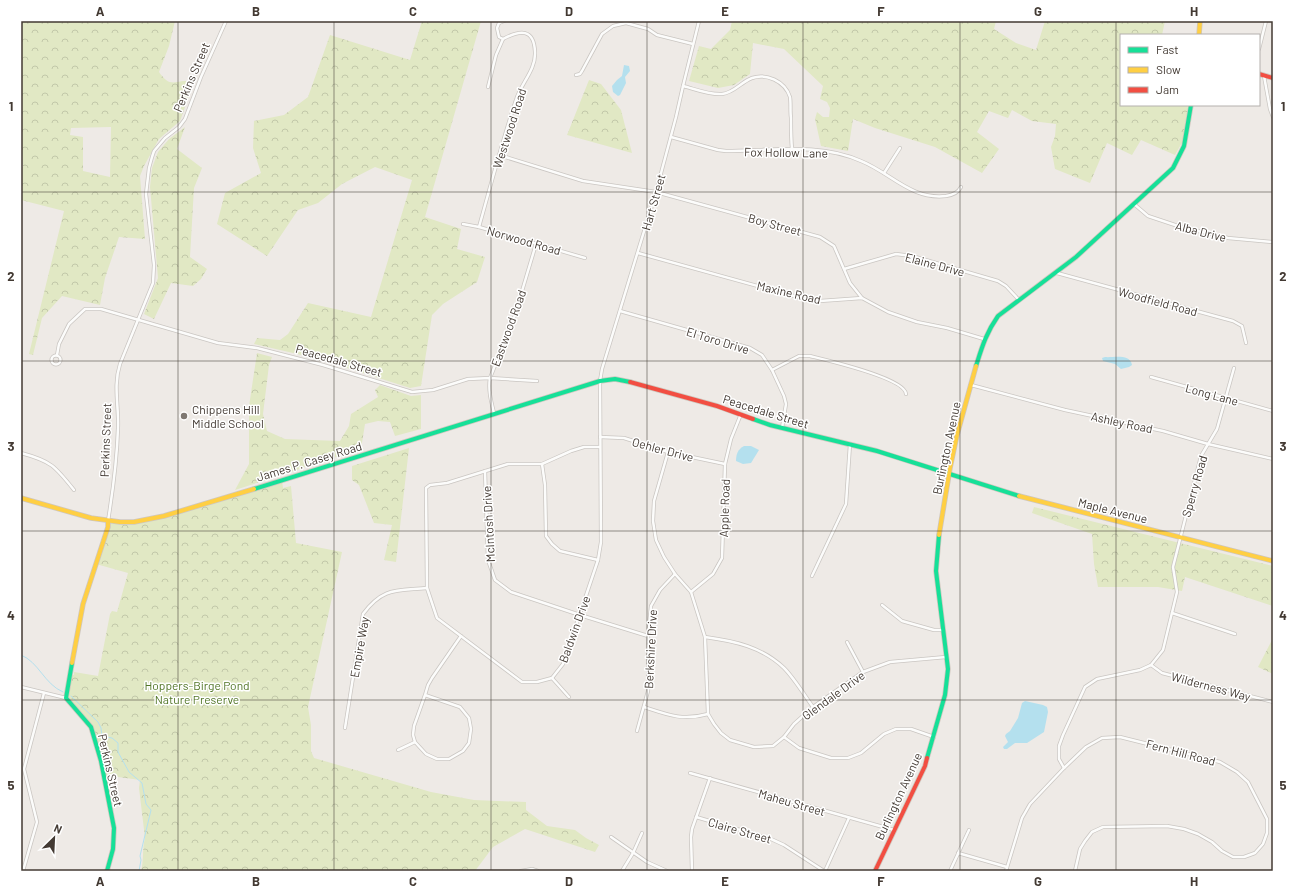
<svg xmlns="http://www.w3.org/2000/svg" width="1294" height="892" viewBox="0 0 1294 892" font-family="Barlow,sans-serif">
	<defs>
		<pattern id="forest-crowns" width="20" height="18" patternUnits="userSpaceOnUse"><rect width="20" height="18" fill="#e1e8c4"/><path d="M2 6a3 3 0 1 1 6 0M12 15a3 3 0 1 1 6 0" fill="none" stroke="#c2c8a9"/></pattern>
	</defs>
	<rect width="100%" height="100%" fill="#eeeae6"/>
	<!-- forest -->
	<g fill="url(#forest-crowns)" fill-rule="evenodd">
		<path d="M21,21H175L169,46L159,72C167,83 170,84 183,81C188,81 191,81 195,79L180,121L159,139L144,166L140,176L145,239L119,237L105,278L100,305L62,296L42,318L33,355L29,354L64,211L21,200V169L23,167L21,139ZM111,127L110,177L83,171V137L70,135L71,128Z"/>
		<polygon points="422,21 481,21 425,217 461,229 457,249 485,257 477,282 443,304 432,315 421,386 410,388 319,359 254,344 257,338 280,340 288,334 308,303 371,317 412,180 375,167 342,184 318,203 298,210 267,256 217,224 225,193 261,173 253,148 254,121 284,115 308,97 330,35 410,60"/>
		<polygon points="732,21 996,21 994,29 1016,43 1036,50 1045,21 1165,21 1162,35 1121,35 1121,105 1188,105 1184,139 1175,155 1141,140 1132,155 1107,143 1090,183 1055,169 1051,147 1055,136 1056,124 1032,121 1012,110 1008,118 989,111 977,132 999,149 982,173 935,147 875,128 853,119 848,151 821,146 815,119 817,112 823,117 829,117 830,108 827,102 820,99 823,86 784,49 753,43 750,74 734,85 718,88 689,81 699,46 711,49 730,30"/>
		<polygon points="589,80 601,84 621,110 632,153 567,135"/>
		<polygon points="185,127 177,149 202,168 194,188 190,257 207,269 201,279 193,286 171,283 154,319 144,314 158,278 150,187 152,168 158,152 169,139"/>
		<polygon points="257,353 272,357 269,365 263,414 267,431 285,439 340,441 349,426 351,414 378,397 375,390 380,385 411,396 421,395 421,429 395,436 390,422 378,421 365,424 361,449 235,490 249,464 249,406"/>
		<polygon points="409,448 396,562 384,560 392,525 374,523 359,485 352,480 352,466"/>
		<path d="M282,480L283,488L291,486L296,543L342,552L308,707L311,725V751L314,758L431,792L474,800L526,802V810L547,826L575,830L586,838L599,845L595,852L525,829L493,847L475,871H141C144,861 142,849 145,838L139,788L140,780L104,775L91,727L66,698L71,674L74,675V672L98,676L110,614L112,611L117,612L128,573L96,564L108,521L127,522L164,516Z"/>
		<polygon points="1034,507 1273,566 1273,606 1185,577 1182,591 1158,587 1098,587 1094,564 1092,534 1032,513"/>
		<polygon points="1273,638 1273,674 1258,667"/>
	</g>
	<!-- water -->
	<g fill="#b4e0ee">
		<polygon points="624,65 629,66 630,71 625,77 626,83 620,95 618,96 613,92 612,86 617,80 622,76"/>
		<path d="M1105,357C1113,358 1130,353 1132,365L1129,367L1121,369L1115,364L1103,361L1102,358Z"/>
		<path d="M744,446H751L759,450L751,463L743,464L736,461C736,454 738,449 744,446Z"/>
		<polygon points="1025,701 1043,705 1047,707 1048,712 1044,732 1027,743 1015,743 1007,749 1004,749 1003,747 1008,742 1005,736 1006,734 1010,731 1018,718 1022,703"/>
	</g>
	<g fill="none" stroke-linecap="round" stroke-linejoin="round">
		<!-- stream -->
		<g stroke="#b4e0ee" stroke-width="1">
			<path d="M21,655C39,662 44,684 63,692"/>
			<polyline points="71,696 98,722 101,728 102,736 112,738 118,743 118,752 129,772 142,783 146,804 151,810 140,856 141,860 139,871"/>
		</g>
		<!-- street casing -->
		<g stroke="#cac6c2" stroke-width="4">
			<g id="street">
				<polyline points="1259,49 1266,21"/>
				<polyline points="576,75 580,74 582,71 602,34 613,26 626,23 648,29 657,35 693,44"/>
				<polyline points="1264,76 1270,109 1273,117"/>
				<path d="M683,86C695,89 709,95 722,94C734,93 741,82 752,78C766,73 785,81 790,97C791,103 790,111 791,118C791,129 791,139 792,149"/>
				<polyline points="488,87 496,55 503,39"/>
				<path d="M671,137L718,150L726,151C770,151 819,142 861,161C891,173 911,200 946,196C953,195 958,193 961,187"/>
				<polyline points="499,155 583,181 656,192 820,237 834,246 850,283 862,298"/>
				<polyline points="884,173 900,148"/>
				<polyline points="1134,204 1148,216 1181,227 1228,238 1273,242"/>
				<polyline points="463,224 479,227 585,258"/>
				<path d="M479,227C491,184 502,142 516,100C521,83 536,70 535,52C534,28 520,30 503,39L499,37L497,28L499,23L504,21"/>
				<polyline points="638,253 805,299 820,301 862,298 888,312 917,322 947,328 984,339"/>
				<polyline points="844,269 896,254 912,256 998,281 1006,286 1019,300"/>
				<polyline points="1057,273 1233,321 1242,326 1246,343"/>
				<polyline points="620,311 750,348 762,355 772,370 784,396 786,404 782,428"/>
				<polyline points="57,355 59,344 69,324 85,309 101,309 218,343 257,348 323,365 412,392 433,390 468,379 490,378 537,381"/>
				<circle cx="56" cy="360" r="4.5"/>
				<path d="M772,370L799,356H810C826,360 905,378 906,394"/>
				<polyline points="1151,377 1273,411"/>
				<polyline points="971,385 1065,410 1163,431 1208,444 1273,459"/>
				<path d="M494,413C491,401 488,390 490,378L514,318L536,244"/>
				<polyline points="600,437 624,438 668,452 725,464"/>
				<polyline points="600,447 584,447 571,451 542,464 508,464 447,483 430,485 426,488 427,588 437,618 522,682 537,682 552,678 563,664 598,560 601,542 600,381 602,369 656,192 676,117 683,86 699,21"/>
				<polyline points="668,452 654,501 653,521 656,540 664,557 675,574 691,592 705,637 708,714 714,724 721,733 730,740 754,747 773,746 784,737 794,724 813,707 863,672 890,662 946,657"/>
				<path d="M21,453C51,461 55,466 74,490"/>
				<polyline points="542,464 545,485 546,536 552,544 560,551 598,560"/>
				<polyline points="485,471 488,560 495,580 511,592 580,615 648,636"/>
				<path d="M108,521C113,490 117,459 118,428C119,406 113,386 120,364L153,283L154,265L146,194L149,168L152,157L154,151L165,138L179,127L185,119L201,77L226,21"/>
				<polyline points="812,576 846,504 850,444"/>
				<polyline points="691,592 713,574 722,558 725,464 731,439 741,414"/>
				<polyline points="882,605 902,621 934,630 943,630"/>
				<polyline points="1172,613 1235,634"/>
				<path d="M705,637C735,641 762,647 784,668C794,678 805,696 813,707"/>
				<polyline points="847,642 863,672"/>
				<polyline points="1151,665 1162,673 1273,702"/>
				<polyline points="552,678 569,697"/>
				<polyline points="21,687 66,698"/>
				<polyline points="425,695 460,707 469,718 471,729 469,743 463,751 449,759 437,759 426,754 415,742 413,735 414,726 425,695 428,685 432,678 461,636"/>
				<path d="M644,707C668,715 683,721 708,714"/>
				<path d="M345,728L363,614C383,587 396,591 427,588"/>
				<polyline points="637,731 648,691 649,674 648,636 651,606 660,590 675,574"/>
				<polyline points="784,737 799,748 831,758 848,758 861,753 884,734 896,729 911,729 934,737"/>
				<polyline points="398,750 415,742"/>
				<polyline points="1064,768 1059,759 1059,746 1063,735 1085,687 1097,679 1140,670 1151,665 1163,650 1177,592 1173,567 1201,456 1217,429 1234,368"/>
				<polyline points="690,773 894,830"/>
				<polyline points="696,817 771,839 784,845 824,871"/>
				<polyline points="611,837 647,862 667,871"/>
				<polyline points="958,853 1007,867"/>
				<polyline points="23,871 37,822 24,769 44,693"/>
				<polyline points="521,871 532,869 538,871"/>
				<polyline points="622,871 633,853 642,833"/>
				<polyline points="692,871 691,837 692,829 710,778"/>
				<polyline points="825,871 849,818"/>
				<polyline points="950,871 969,830"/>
				<polyline points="1006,871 1022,818 1030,804 1064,768 1086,747 1102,738 1120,737 1220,762 1237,772 1248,782 1267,819 1267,833 1263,844 1255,853 1244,857 1233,857 1222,851 1212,842 1198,834 1184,829 1167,826 1103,827 1092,832 1085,841 1080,849 1075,871"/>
			</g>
		</g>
		<!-- fast casing -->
		<g stroke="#cfc7be" stroke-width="5.5">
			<g id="fast">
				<path d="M976,366C982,347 986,333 998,316L1076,257L1173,168L1184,146L1191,105"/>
				<polyline points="753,419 770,425 877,451 1019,496"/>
				<polyline points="254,489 600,381 615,379 630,382"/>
				<polyline points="72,663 66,698 91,727 101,761 114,828 113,849 107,871"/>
				<polyline points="927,758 945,695 948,669 936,571 939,535"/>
			</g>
		</g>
		<!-- slow casing -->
		<g stroke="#cfc7be" stroke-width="5.5">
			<g id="slow">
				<polyline points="1199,35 1200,21"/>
				<polyline points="1019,496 1273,561"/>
				<polyline points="21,498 91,518 120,522 134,522 164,516 254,489"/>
				<polyline points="939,535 950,468 957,435 976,366"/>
				<polyline points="72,663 83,604 108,527 108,521"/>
			</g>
		</g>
		<!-- jam casing -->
		<g stroke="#cfc7be" stroke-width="5.5">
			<g id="jam">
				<polyline points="1259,74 1273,78"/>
				<polyline points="630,382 717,406 753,419"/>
				<polyline points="875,871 925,766 927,758"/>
			</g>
		</g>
		<!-- street -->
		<use href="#street" stroke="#fcfcfb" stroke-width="2.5"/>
		<!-- fast -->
		<use href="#fast" stroke="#16e098" stroke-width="4"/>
		<!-- slow -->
		<use href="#slow" stroke="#ffcf43" stroke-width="4"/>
		<!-- jam -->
		<use href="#jam" stroke="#f24e42" stroke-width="4"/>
	</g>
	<!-- grid -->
	<path fill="none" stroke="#433a33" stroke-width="1" stroke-opacity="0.55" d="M178,21V871M334,21V871M491,21V871M647,21V871M803,21V871M960,21V871M1116,21V871M21,192H1273M21,361H1273M21,531H1273M21,700H1273"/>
	<!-- markers -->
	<circle fill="#7f7872" stroke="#fff" stroke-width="1.5" cx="184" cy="416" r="4"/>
	<g text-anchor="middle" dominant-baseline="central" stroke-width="3" stroke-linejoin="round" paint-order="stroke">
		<!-- street labels -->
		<g font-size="12" fill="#433a33" stroke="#fff">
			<text transform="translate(191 77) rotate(-67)">Perkins Street</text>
			<text transform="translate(509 128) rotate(-72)">Westwood Road</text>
			<text transform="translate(786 152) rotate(1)">Fox Hollow Lane</text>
			<text transform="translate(653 202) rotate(-74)">Hart Street</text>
			<text transform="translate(775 224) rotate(15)">Boy Street</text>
			<text transform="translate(1201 231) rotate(14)">Alba Drive</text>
			<text transform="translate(524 240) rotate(16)">Norwood Road</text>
			<text transform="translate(935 264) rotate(15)">Elaine Drive</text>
			<text transform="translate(789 292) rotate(13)">Maxine Road</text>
			<text transform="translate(1158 301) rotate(15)">Woodfield Road</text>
			<text transform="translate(508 328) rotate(-70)">Eastwood Road</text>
			<text transform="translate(718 340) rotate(17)">El Toro Drive</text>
			<text transform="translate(339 360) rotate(16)">Peacedale Street</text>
			<text transform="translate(1212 394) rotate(15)">Long Lane</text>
			<text transform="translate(766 411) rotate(17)">Peacedale Street</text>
			<text transform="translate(1122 422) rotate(12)">Ashley Road</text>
			<text transform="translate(105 440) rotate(-88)">Perkins Street</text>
			<text transform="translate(946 448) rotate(-78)">Burlington Avenue</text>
			<text transform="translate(663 449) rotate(15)">Oehler Drive</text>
			<text transform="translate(309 461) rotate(-17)">James P. Casey Road</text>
			<text transform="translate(1194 486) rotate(-74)">Sperry Road</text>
			<text transform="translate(724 508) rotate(-88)">Apple Road</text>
			<text transform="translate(1113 510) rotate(14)">Maple Avenue</text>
			<text transform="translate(488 524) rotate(-93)">McIntosh Drive</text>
			<text transform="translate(574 629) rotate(-70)">Baldwin Drive</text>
			<text transform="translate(359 647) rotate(-80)">Empire Way</text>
			<text transform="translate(650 649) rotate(-87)">Berkshire Drive</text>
			<text transform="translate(1211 686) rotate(15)">Wilderness Way</text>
			<text transform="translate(833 695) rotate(-36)">Glendale Drive</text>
			<text transform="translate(1181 752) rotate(15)">Fern Hill Road</text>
			<text transform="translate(111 770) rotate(77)">Perkins Street</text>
			<text transform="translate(898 796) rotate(-65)">Burlington Avenue</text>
			<text transform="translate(792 802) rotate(16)">Maheu Street</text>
			<text transform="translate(740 830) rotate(16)">Claire Street</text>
		</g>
		<!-- poi labels -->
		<g font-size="12" fill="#433a33" stroke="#fff" text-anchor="start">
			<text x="192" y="409">Chippens Hill<tspan x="192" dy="14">Middle School</tspan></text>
		</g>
		<!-- park labels -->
		<g font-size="12" fill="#517526" stroke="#fff">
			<text x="197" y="685">Hoppers-Birge Pond<tspan x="197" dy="14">Nature Preserve</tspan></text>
		</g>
	</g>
	<!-- border -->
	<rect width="1294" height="892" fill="none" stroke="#ffffff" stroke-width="44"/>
	<!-- legend -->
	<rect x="1120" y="34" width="140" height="72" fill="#ffffff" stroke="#b4b0ad"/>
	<rect x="1128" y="47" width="20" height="6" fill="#16e098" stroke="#b4b0ad"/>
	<text x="1156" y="54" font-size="12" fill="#433a33">Fast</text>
	<rect x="1128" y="67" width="20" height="6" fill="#ffcf43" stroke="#b4b0ad"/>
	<text x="1156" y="74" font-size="12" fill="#433a33">Slow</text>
	<rect x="1128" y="87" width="20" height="6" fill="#f24e42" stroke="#b4b0ad"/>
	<text x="1156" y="94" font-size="12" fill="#433a33">Jam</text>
	<!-- north arrow -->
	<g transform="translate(54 838) rotate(24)" stroke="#ffffff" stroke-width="3" paint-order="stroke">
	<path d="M0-3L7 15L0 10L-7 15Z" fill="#433a33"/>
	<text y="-6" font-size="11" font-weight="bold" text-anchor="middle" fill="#433a33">N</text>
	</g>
	<rect x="22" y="22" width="1250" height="848" fill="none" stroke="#433a33" stroke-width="1.5"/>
	<g font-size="13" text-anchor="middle" font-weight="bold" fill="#433a33">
		<text x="100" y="16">A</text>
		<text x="256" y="16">B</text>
		<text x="413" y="16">C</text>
		<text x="569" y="16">D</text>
		<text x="725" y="16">E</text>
		<text x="881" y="16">F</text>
		<text x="1038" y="16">G</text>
		<text x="1194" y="16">H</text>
		<text x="11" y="111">1</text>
		<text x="1283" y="111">1</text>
		<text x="11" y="281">2</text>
		<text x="1283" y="281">2</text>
		<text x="11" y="451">3</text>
		<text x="1283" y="451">3</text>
		<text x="11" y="620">4</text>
		<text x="1283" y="620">4</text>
		<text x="11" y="790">5</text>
		<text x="1283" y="790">5</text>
		<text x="100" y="886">A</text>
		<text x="256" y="886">B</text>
		<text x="413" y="886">C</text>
		<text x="569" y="886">D</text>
		<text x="725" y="886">E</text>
		<text x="881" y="886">F</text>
		<text x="1038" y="886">G</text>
		<text x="1194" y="886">H</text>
	</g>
</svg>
